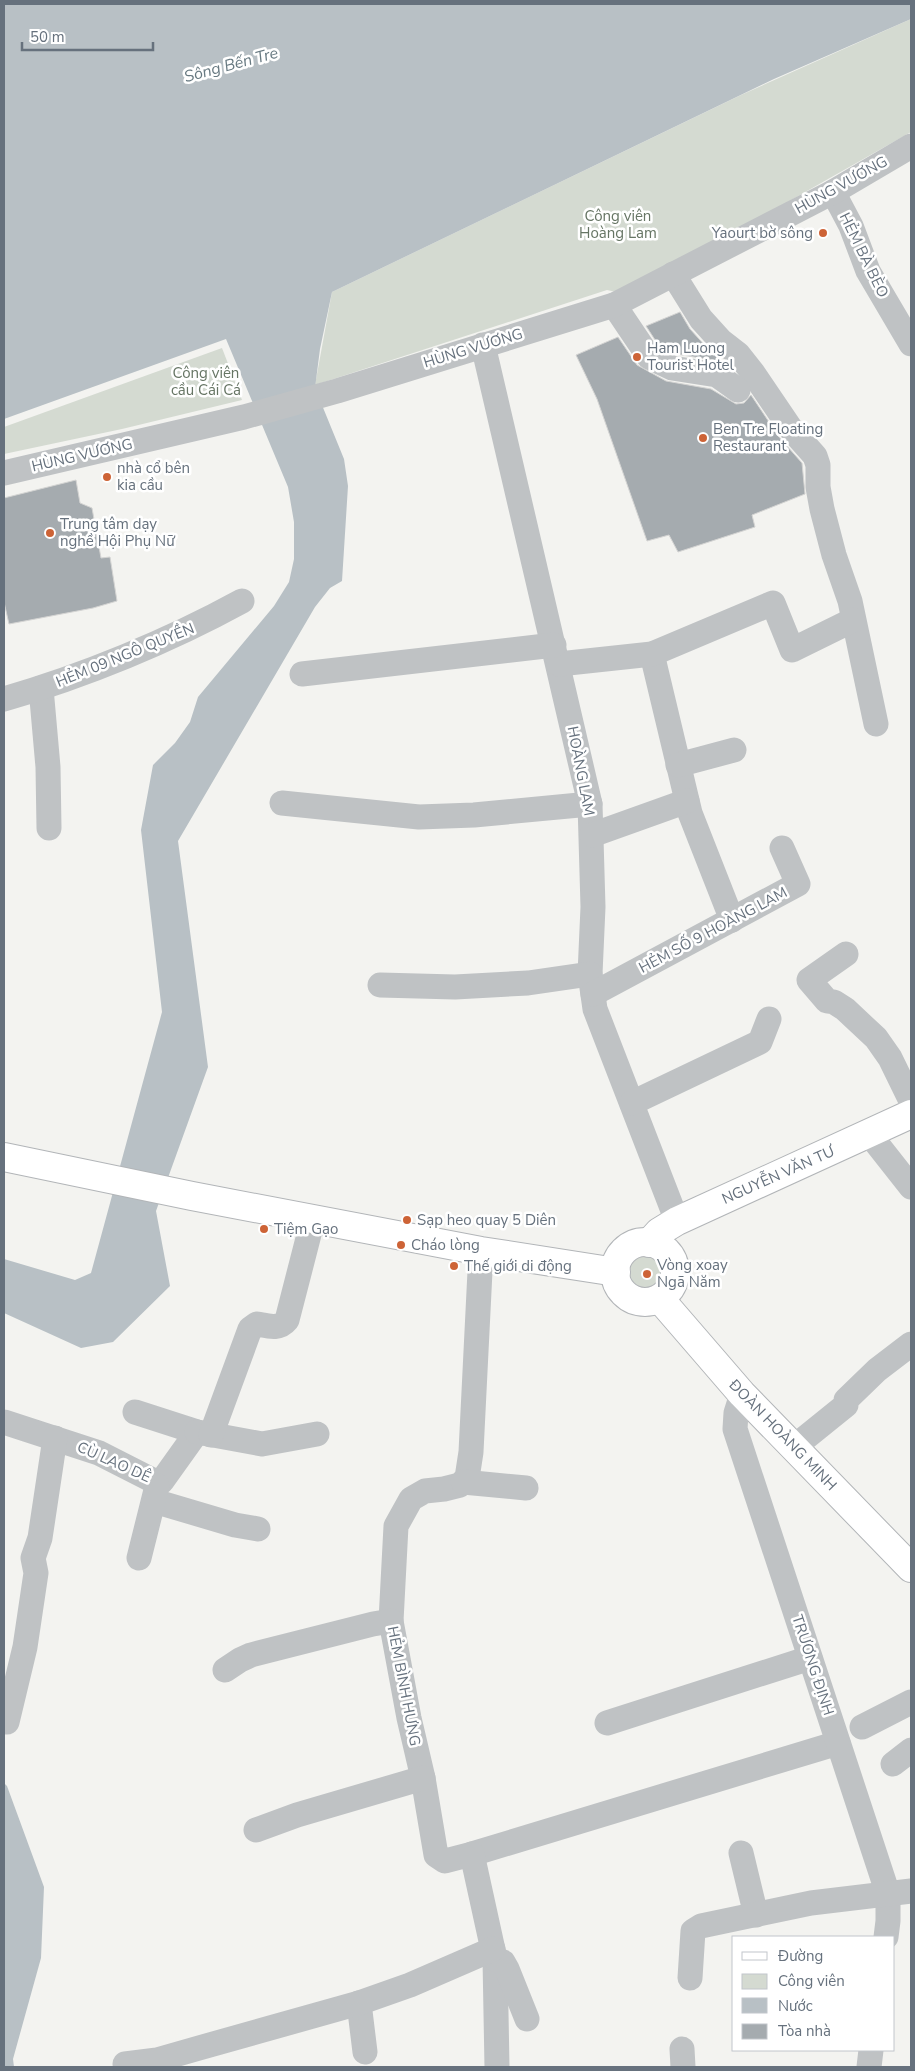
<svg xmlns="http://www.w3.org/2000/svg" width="915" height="2071" viewBox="0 0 915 2071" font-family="'Nunito Sans',sans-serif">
	<rect width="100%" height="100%" fill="#f3f3f0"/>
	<!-- green -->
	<g fill="#d4dad1">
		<polygon points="911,19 911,132 625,294 607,290 315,385 332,292 741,95"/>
		<polygon points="222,348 242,400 122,429 4,454 4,427"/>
		<circle cx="646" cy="1272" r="21"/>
	</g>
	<!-- water -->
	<g fill="#b8c0c5">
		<polygon points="4,4 911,4 911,19 774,79 332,292 320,349 315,388 344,459 348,486 342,581 330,588 315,607 178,841 208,1067 156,1211 170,1286 113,1342 81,1348 4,1313 4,1259 75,1280 91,1273 162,1012 141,830 153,765 175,743 190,722 198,697 274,606 289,582 294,559 294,522 288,487 226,339 4,419"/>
		<polygon points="4,1783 7,1786 44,1887 41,1958 13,2059 14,2067 4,2067"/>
	</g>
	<!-- building -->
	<g fill="#a5abaf" stroke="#d4d4d3">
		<polygon points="680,312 690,329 709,350 729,366 719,361 676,354 659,346 646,326"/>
		<polygon points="618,337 637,365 666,381 711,389 736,404 744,403 751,395 779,437 802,463 805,494 752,515 755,527 678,552 669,535 647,541 597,399 576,355"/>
		<polygon points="76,480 80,503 92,508 101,558 110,557 117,601 93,608 9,624 4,602 4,498"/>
	</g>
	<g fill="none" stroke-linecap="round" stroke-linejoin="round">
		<!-- major casing -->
		<g stroke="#b2b5b8" stroke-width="30">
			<g id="major">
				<polyline points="4,1157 192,1196 481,1251 616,1272"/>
				<circle cx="645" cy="1272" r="30"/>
				<polyline points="649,1243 659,1232 677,1221 911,1114"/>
				<polyline points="660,1299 742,1394 911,1568"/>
			</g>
		</g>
		<!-- minor -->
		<g stroke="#bfc2c4" stroke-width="25">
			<polyline points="833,192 851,226 868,271 911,344"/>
			<polyline points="673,274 701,319 720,340 738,354 753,373 791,429 815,456 818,465 818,487 822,509 834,555 850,601 876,724"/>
			<polyline points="614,305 649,357 672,368 717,375 738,390"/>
			<polyline points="483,345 590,804 593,907 590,974 595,1009 677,1221"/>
			<polyline points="4,473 244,417 337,391 614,305 833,192 911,146"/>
			<polyline points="652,654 690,813 732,920"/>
			<polyline points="559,664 652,654 773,603 792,650 853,620"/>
			<polyline points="302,674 554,645"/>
			<polyline points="41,688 48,767 49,828"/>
			<path d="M4,699C84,676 169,641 242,601"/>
			<polyline points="678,765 734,750"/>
			<polyline points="282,803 419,817 474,815 590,804"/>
			<polyline points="592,835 687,801"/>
			<polyline points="846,954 809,980 827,1001 834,1002 845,1009 876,1038 890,1058 911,1101"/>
			<polyline points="380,985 455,987 528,983 590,974"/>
			<polyline points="593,994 798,884 782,848"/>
			<polyline points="632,1103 760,1042 769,1019"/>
			<polyline points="870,1135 911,1187"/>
			<polyline points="481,1251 471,1452 467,1478 460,1485 444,1489 425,1491 411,1499 396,1526 391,1621 409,1718 423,1778 436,1855 445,1861 472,1854 838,1743"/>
			<polyline points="742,1394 736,1413 735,1429 888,1894 888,1921 886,1937"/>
			<polyline points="4,1422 99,1453 154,1481 162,1481 197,1432 135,1412"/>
			<polyline points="197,1432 262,1444 317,1434"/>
			<path d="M211,1435L250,1329L257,1324C268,1326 279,1330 287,1320L313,1219"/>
			<polyline points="794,1447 846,1405 846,1400 877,1370 911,1344"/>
			<polyline points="463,1482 526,1488"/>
			<polyline points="154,1501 235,1525 258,1529"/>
			<polyline points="139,1558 157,1486"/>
			<polyline points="225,1670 240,1660 251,1655 373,1624 391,1621"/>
			<polyline points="7,1722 25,1647 36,1573 33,1558 40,1538 55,1438"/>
			<polyline points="607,1723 810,1658"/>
			<polyline points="862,1727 911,1702"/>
			<polyline points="893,1764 911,1750"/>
			<polyline points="256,1830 297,1815 423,1778"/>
			<polyline points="741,1853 756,1915"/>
			<polyline points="472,1854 495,1959 497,2067"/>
			<polyline points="495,1959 503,1962 507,1969 527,2019"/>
			<polyline points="690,1978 693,1931 701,1926 811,1903 911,1891"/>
			<polyline points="359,2003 365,2052"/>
			<polyline points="682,2049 683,2067"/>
			<polyline points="125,2064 157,2060 199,2048 359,2003 410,1985 493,1949"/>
			<polyline points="869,2067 871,2050"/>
		</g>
		<!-- major -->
		<use href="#major" stroke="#fff" stroke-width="28"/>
	</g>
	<!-- markers -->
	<g fill="#cd6336" stroke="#fff" stroke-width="2">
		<circle cx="823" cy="233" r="5"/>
		<circle cx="637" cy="357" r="5"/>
		<circle cx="703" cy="438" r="5"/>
		<circle cx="107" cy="477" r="5"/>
		<circle cx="50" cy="533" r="5"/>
		<circle cx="407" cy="1220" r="5"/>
		<circle cx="264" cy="1229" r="5"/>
		<circle cx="401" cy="1245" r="5"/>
		<circle cx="454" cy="1266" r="5"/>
		<circle cx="647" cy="1274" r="5"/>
	</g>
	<g text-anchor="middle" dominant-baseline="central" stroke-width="5" stroke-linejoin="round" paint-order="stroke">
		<!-- street labels -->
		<g font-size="15" fill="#66717d" stroke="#fff">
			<text transform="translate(841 185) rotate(-29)">HÙNG VƯƠNG</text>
			<text transform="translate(864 255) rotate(64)">HẺM BÀ BÈO</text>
			<text transform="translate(473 348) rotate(-17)">HÙNG VƯƠNG</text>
			<text transform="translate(82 455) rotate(-13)">HÙNG VƯƠNG</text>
			<text transform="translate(125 655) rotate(-22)">HẺM 09 NGÔ QUYỀN</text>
			<text transform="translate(581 771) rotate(79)">HOÀNG LAM</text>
			<text transform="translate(713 930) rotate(-28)">HẺM SỐ 9 HOÀNG LAM</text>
			<text transform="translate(778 1175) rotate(-24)">NGUYỄN VĂN TƯ</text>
			<text transform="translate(783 1435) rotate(46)">ĐOÀN HOÀNG MINH</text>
			<text transform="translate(114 1462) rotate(24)">CÙ LAO DÊ</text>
			<text transform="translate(813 1665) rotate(72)">TRƯƠNG ĐỊNH</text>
			<text transform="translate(404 1686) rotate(79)">HẺM BÌNH HƯNG</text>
		</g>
		<!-- park labels -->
		<g font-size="15" fill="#667564" stroke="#fff">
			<text x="618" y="216">Công viên<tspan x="618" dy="17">Hoàng Lam</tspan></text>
			<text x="206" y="373">Công viên<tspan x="206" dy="17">cầu Cái Cá</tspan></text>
		</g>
		<!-- poi labels -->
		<g font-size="15" fill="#66717d" stroke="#fff" text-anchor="start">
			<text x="813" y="233" text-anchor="end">Yaourt bờ sông</text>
			<text x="647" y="348">Ham Luong<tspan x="647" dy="17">Tourist Hotel</tspan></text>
			<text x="713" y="429">Ben Tre Floating<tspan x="713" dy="17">Restaurant</tspan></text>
			<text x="117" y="468">nhà cổ bên<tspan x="117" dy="17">kia cầu</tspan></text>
			<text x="60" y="524">Trung tâm dạy<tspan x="60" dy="17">nghề Hội Phụ Nữ</tspan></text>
			<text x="417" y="1220">Sạp heo quay 5 Diên</text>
			<text x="274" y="1229">Tiệm Gạo</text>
			<text x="411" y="1245">Cháo lòng</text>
			<text x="657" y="1265">Vòng xoay<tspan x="657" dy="17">Ngã Năm</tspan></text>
			<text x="464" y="1266">Thế giới di động</text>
		</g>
		<!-- water labels -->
		<g font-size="16" font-style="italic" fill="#677981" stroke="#fff">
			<text transform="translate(231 65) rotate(-15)">Sông Bến Tre</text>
		</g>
	</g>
	<!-- border -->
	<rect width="915" height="2071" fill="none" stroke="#66717d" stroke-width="10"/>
	<!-- legend -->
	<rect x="732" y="1936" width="162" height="115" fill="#ffffff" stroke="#c2c6cb"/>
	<rect x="742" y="1952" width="25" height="8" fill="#ffffff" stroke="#c2c6cb"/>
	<text x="778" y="1961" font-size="15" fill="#66717d">Đường</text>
	<rect x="742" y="1974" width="25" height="15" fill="#d4dad1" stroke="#c2c6cb"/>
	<text x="778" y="1986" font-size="15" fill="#66717d">Công viên</text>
	<rect x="742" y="1998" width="25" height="15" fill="#b8c0c5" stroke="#c2c6cb"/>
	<text x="778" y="2011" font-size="15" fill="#66717d">Nước</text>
	<rect x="742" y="2024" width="25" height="15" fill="#a5abaf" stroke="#c2c6cb"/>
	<text x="778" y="2036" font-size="15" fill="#66717d">Tòa nhà</text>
	<!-- scale -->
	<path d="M22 42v8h131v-8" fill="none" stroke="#66717d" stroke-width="2.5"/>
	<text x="30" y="42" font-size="15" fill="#66717d" stroke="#ffffff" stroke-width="4" paint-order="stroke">50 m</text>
</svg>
